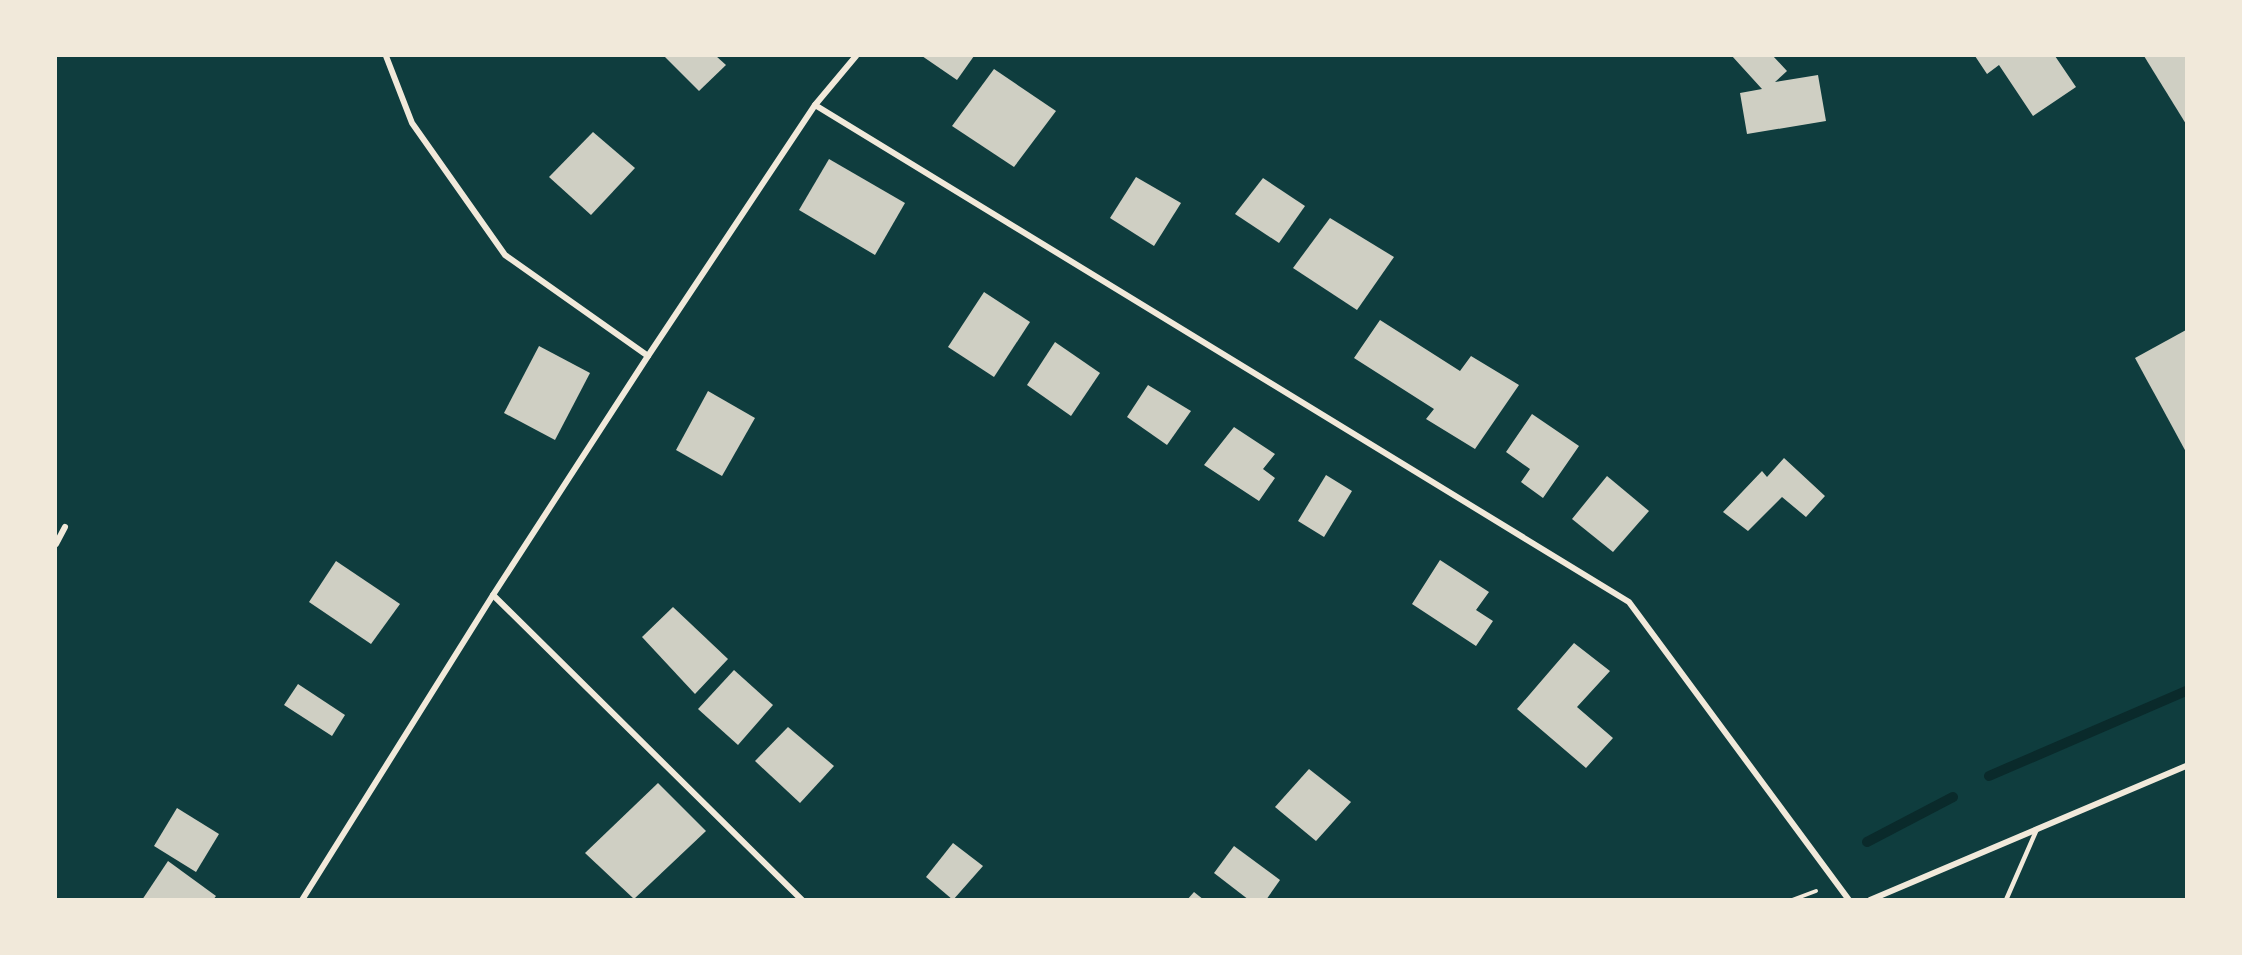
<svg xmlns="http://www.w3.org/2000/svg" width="2242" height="955" viewBox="0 0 2242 955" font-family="Commissioner,sans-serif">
	<rect width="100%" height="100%" fill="#0f3d3e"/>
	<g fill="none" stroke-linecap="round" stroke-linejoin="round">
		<!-- stream -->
		<g stroke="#0a2a2b" stroke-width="10">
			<polyline points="1989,776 2186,691"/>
			<polyline points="1867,842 1953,797"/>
		</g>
	</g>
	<!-- building -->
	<g fill="#cfcfc3">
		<polygon points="664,56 716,56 726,65 699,91"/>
		<polygon points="922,56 974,56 957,80"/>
		<polygon points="1732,56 1773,56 1787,71 1775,82 1818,75 1826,121 1747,134 1740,93 1762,89"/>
		<polygon points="1975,56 2055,56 2076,87 2033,116 1999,65 1987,74"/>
		<polygon points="2144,56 2186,56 2186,124"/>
		<polygon points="994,69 1056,111 1014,167 952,126"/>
		<polygon points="593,132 635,168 591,215 549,177"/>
		<polygon points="829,159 905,203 875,255 799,210"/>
		<polygon points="1136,177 1181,203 1154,246 1110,218"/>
		<polygon points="1263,178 1305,206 1279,243 1235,214"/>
		<polygon points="1330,218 1394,257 1357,310 1293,268"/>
		<polygon points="984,292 1030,322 994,377 948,347"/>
		<polygon points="1380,320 1460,371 1471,356 1519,385 1475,449 1426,419 1434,409 1354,358"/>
		<polygon points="2186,330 2186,452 2135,358"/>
		<polygon points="1055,342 1100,373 1071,416 1027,385"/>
		<polygon points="539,346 590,373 555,440 504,413"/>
		<polygon points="1148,385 1191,411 1167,445 1127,417"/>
		<polygon points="708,391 755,418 722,476 676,450"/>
		<polygon points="1532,414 1579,446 1543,498 1521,482 1530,469 1506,452"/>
		<polygon points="1234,427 1275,454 1263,469 1275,478 1259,501 1204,465"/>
		<polygon points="1784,458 1825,496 1806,517 1782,497 1748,531 1723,512 1762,471 1767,477"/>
		<polygon points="1326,475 1352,491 1324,537 1298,521"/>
		<polygon points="1607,476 1649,511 1613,552 1572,519"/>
		<polygon points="1440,560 1489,592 1476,610 1493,621 1476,646 1412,604"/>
		<polygon points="336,561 400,604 371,644 309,602"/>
		<polygon points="673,607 728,659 695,694 642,637"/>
		<polygon points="1574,643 1610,671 1577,707 1613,738 1586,768 1517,709"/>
		<polygon points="734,670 773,705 738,745 698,709"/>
		<polygon points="298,684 345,715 332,736 284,705"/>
		<polygon points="788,727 834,766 800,803 755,761"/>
		<polygon points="1309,769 1351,802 1316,841 1275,807"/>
		<polygon points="658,783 706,831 634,899 585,853"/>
		<polygon points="177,808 219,834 196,872 154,846"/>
		<polygon points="953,843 983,866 953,900 926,877"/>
		<polygon points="1234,846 1280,880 1266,900 1249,900 1214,873"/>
		<polygon points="168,861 216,896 213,900 142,900"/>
		<polygon points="1194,892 1204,900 1187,900"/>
	</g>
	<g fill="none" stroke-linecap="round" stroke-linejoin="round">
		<!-- path -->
		<polyline stroke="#f1e9da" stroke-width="4" points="1792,900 1816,891"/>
		<!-- service -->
		<polyline stroke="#f1e9da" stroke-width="4.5" points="2006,900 2037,829"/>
		<!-- minor -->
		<g stroke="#f1e9da" stroke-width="6">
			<polyline points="386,56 412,123 505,255 648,356"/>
			<polyline points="815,105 1629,602 1849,900"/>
			<polyline points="56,544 65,527"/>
			<polyline points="493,595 802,900"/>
			<polyline points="302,900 493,595 648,356 815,105 856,56"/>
			<polyline points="1870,900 2186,766"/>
		</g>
	</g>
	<!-- border -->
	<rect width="2242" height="955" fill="none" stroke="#f1e9da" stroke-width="114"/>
</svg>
